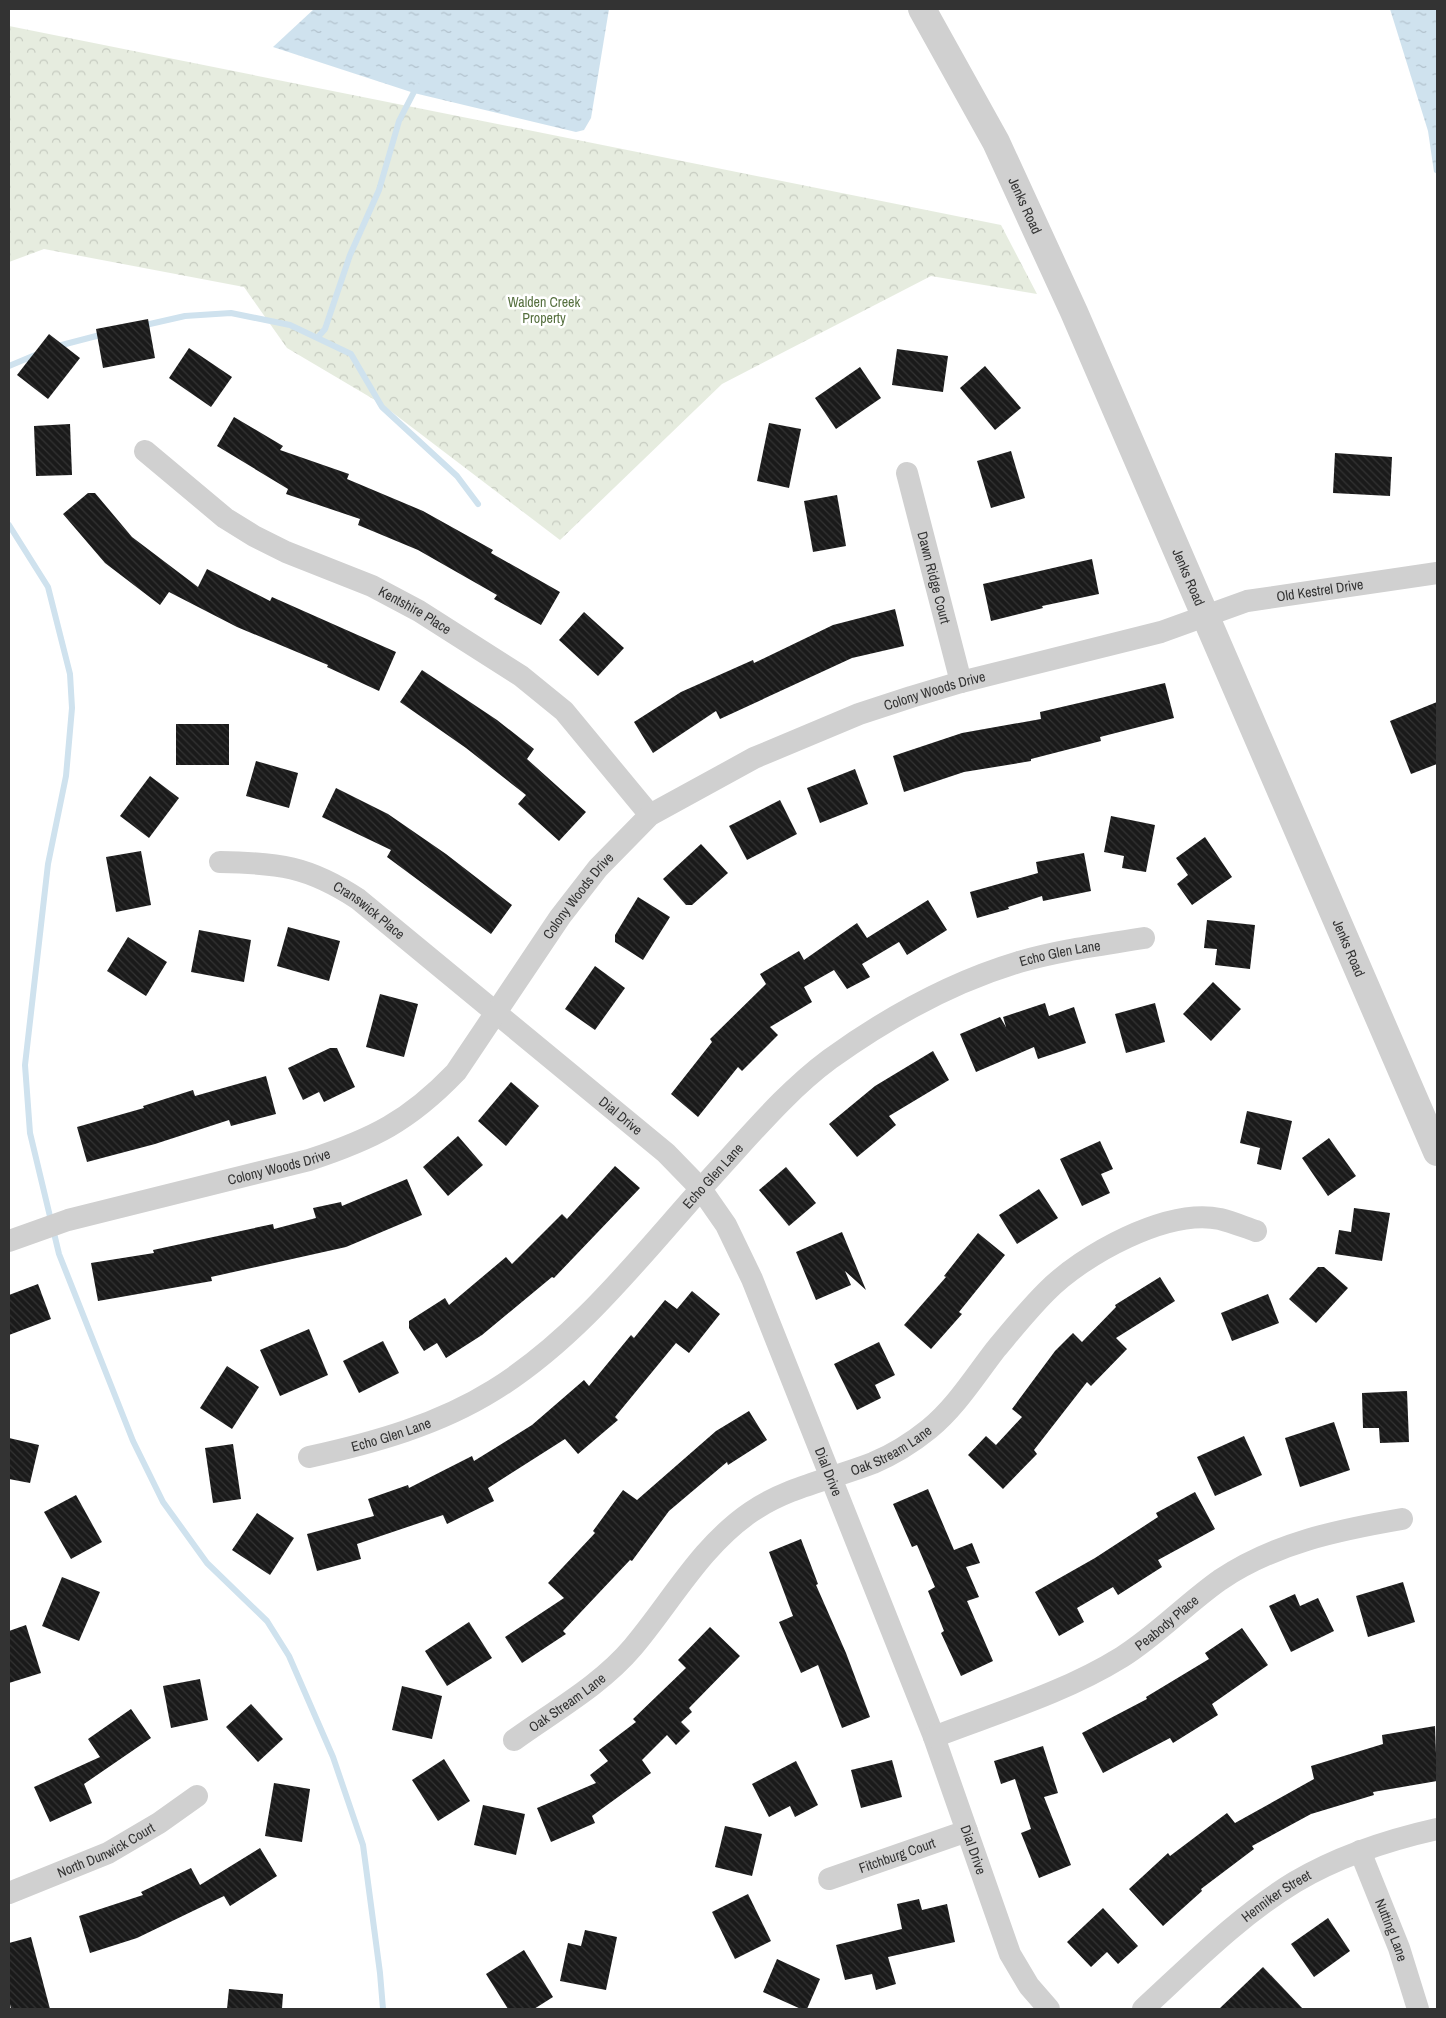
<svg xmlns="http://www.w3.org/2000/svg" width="1446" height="2018" viewBox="0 0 1446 2018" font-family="'Archivo Narrow',sans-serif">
	<defs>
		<pattern id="park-crowns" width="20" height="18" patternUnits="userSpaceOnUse" patternTransform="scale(1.25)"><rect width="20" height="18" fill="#e6ecdf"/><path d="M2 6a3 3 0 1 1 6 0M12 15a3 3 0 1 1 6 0" fill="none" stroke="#c6cbc0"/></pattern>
		<pattern id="water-ripples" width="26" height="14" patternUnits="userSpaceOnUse" patternTransform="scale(1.25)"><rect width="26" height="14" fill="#cfe2ee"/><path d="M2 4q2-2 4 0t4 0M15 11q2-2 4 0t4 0" fill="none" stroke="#b2c2cd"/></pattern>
		<pattern id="building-back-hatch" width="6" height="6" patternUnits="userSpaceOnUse" patternTransform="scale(1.25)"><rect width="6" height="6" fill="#1a1a1a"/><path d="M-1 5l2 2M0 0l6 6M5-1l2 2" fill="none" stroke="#333"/></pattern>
	</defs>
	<rect width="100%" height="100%" fill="#fff"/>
	<!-- park -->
	<polygon fill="url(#park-crowns)" points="9,26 1001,225 1037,294 931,276 722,384 560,540 380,403 287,348 244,287 44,249 9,262"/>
	<!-- water -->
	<g fill="url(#water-ripples)">
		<polygon points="314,9 609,9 591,118 584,130 576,132 414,93 273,47"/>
		<polygon points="1390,9 1437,9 1437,174 1434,172 1428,131"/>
	</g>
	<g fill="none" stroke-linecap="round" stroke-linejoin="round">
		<!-- stream -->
		<g stroke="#cfe2ee" stroke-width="6">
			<polyline points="141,326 185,316 231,313 290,325 351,354 382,407 457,476 478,504"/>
			<polyline points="318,337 325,329 350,255 379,190 399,121 417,86"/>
			<polyline points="54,347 104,334"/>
			<polyline points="9,366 40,353"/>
			<polyline points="9,525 48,587 70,674 72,708 66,776 48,864 25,1065 30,1133 59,1254 133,1441 163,1502 207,1563 267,1621 289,1656 333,1757 363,1845 380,1973 383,2009"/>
		</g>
	</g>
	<!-- building -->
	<g fill="url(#building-back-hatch)">
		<polygon points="148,319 155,358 103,368 96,329"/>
		<polygon points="49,334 80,358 48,399 17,375"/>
		<polygon points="189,348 232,377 211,407 169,378"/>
		<polygon points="897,349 948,356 943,392 892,385"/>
		<polygon points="985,366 1021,408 995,430 960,388"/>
		<polygon points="860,367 881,398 836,429 815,398"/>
		<polygon points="234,417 283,446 280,450 349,474 347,479 423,511 493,550 491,553 560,592 541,625 494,599 497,595 418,550 358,525 360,519 286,494 288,489 217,446"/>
		<polygon points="769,423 801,429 789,488 757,481"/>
		<polygon points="70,424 72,475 36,476 34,426"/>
		<polygon points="1011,451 1025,498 991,508 977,461"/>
		<polygon points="1335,453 1392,457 1390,496 1333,493"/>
		<polygon points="88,493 95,493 132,537 198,587 207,569 270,601 272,597 396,652 379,691 327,667 328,665 237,627 169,592 160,605 105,563 63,514"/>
		<polygon points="837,495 846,546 813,552 804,501"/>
		<polygon points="1092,559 1099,594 1042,606 1043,608 991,621 983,584"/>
		<polygon points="895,609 904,646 852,658 720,719 716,711 653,753 634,722 681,692 753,660 754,663 833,625"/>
		<polygon points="584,612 624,648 598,676 559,640"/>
		<polygon points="422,670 497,720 534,749 527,759 586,812 559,841 518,804 526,795 466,748 400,702"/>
		<polygon points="1165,683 1174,718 1100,737 1101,741 1031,759 1031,761 964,772 904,792 893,756 962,733 1041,719 1040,712"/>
		<polygon points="1437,702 1437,764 1411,774 1390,721"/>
		<rect x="176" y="724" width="53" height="41"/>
		<polygon points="256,761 298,773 289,808 246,796"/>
		<polygon points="855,769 868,804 820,823 807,788"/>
		<polygon points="150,776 179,798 149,838 120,816"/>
		<polygon points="336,788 388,814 446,854 512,905 491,934 387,857 391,850 322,817"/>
		<polygon points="780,800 797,834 747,860 729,826"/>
		<polygon points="1111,816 1155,825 1146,872 1122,868 1124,856 1104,852"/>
		<polygon points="1205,837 1232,877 1192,905 1177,884 1188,875 1176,858"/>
		<polygon points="701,844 728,873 692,905 686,905 663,879"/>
		<polygon points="141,851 151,905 116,912 106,857"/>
		<polygon points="1084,853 1091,891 1043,901 1042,896 1008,907 1009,909 977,918 970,892 1038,873 1036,862"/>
		<polygon points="638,897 670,917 643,960 615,942 615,935"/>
		<polygon points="928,900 947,930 907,955 899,942 862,964 870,977 847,989 834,970 804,987 812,1002 770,1027 778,1035 742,1071 738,1067 698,1117 671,1094 712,1042 710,1039 766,984 760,974 799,951 804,960 857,923 867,938"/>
		<polygon points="1207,920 1255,925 1250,969 1215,965 1217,949 1204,948"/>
		<polygon points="288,927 340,941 329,981 277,966"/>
		<polygon points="199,930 251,940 244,982 191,972"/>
		<polygon points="128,937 167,962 146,996 107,971"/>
		<polygon points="595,966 625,988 595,1030 565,1009"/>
		<polygon points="1213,982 1241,1009 1211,1041 1183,1014"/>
		<polygon points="380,994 418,1004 404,1057 366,1047"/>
		<polygon points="1045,1003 1049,1016 1074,1007 1086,1043 1038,1059 1034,1047 976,1072 960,1034 1000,1017 1006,1027 1003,1017"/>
		<polygon points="1155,1003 1165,1042 1126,1053 1115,1014"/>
		<polygon points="330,1048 337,1048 355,1087 324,1102 319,1092 303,1100 288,1068"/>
		<polygon points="933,1051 949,1080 889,1116 896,1125 857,1157 829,1124 875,1086"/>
		<polygon points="266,1076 276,1114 231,1126 229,1120 155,1144 87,1162 77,1127 144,1108 143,1106 193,1090 195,1096"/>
		<polygon points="511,1082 539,1106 506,1146 478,1121"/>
		<polygon points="1247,1111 1292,1121 1281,1170 1257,1164 1260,1148 1240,1143"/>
		<polygon points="458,1136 483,1165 448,1196 423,1167"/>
		<polygon points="1329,1138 1356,1176 1328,1196 1302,1158"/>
		<polygon points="1100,1141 1113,1169 1101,1174 1110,1193 1082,1206 1060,1159"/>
		<polygon points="615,1166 640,1188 554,1278 552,1277 482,1335 446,1358 437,1343 424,1351 409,1328 409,1321 445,1298 449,1305 506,1257 512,1264 562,1214 567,1219"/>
		<polygon points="786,1167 816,1203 789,1226 759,1190"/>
		<polygon points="407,1179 422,1215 346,1247 211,1277 212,1281 98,1301 91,1263 154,1253 153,1250 273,1224 274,1229 316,1218 313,1208 341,1202 342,1206"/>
		<polygon points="1039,1189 1058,1218 1017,1244 999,1215"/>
		<polygon points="1354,1208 1390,1213 1382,1261 1335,1254 1339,1230 1351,1232"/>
		<polygon points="842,1232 866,1290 845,1271 851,1285 816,1300 796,1252"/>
		<polygon points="978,1233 1005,1255 959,1312 962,1314 931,1349 904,1325 946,1277 944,1276"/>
		<polygon points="1318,1267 1324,1267 1348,1288 1316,1323 1289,1299"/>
		<polygon points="1160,1277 1175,1301 1116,1338 1127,1349 1091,1386 1087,1382 1034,1450 1037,1454 1003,1489 968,1455 986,1436 996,1445 1022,1417 1012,1409 1055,1351 1073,1333 1082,1342 1116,1307 1115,1305"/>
		<polygon points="38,1284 51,1319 9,1335 9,1295"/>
		<polygon points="692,1291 720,1314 689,1353 676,1343 615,1417 618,1420 578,1454 565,1439 488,1488 494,1501 447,1524 443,1515 357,1544 361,1559 317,1571 307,1534 374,1516 368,1499 408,1485 409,1488 472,1456 474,1461 532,1425 584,1380 589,1386 631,1335 634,1338 665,1300 677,1309"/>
		<polygon points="1268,1294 1279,1323 1232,1341 1221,1313"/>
		<polygon points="309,1329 328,1375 280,1396 260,1350"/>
		<polygon points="383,1341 399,1373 359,1393 343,1361"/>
		<polygon points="879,1342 895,1375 875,1385 881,1398 857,1410 834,1364"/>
		<polygon points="227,1366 259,1387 232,1429 200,1408"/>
		<polygon points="1407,1391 1409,1442 1380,1443 1379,1428 1363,1428 1362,1393"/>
		<polygon points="749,1411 767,1440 728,1465 727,1462 669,1511 632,1561 630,1560 563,1631 566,1634 522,1663 505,1637 564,1598 548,1583 595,1533 593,1531 623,1490 637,1500 716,1431"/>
		<polygon points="1334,1422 1350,1470 1300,1487 1285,1438"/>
		<polygon points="1244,1436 1262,1475 1215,1496 1197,1457"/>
		<polygon points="9,1438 39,1445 30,1483 9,1479"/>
		<polygon points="233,1444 241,1499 213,1503 205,1448"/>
		<polygon points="928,1489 954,1550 972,1543 980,1563 966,1567 979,1597 967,1601 993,1661 961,1676 941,1633 944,1631 928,1591 935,1587 917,1545 912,1547 893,1504"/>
		<polygon points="1195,1492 1215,1529 1158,1560 1162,1567 1118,1595 1113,1587 1077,1608 1084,1622 1059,1636 1035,1592 1095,1558 1158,1517 1156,1513"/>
		<polygon points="76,1495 102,1542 71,1559 44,1512"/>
		<polygon points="257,1513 294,1538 270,1575 232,1550"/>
		<polygon points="801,1539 818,1584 816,1585 846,1653 870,1717 842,1728 818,1665 801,1673 779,1622 793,1616 769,1552"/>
		<polygon points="62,1577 100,1592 79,1641 42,1626"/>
		<polygon points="1403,1582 1415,1622 1368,1637 1356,1596"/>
		<polygon points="1295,1594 1300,1606 1318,1598 1334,1631 1291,1652 1269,1606"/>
		<polygon points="469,1622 492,1658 447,1686 425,1651"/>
		<polygon points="26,1625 41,1673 9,1683 9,1631"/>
		<polygon points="710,1627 740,1656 689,1708 692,1712 681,1722 690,1731 676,1745 667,1735 642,1760 651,1773 592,1816 595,1823 551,1842 537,1808 596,1783 590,1775 608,1761 599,1750 636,1722 633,1719 686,1668 678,1660"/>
		<polygon points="1242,1628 1268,1665 1212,1704 1218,1715 1173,1743 1170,1738 1103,1773 1082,1733 1147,1699 1146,1697 1209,1659 1205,1653"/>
		<polygon points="200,1679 208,1720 171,1728 163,1686"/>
		<polygon points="402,1686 442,1696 432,1739 392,1730"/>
		<polygon points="251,1704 283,1739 258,1762 226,1727"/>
		<polygon points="131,1709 151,1738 84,1784 92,1803 50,1822 34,1787 100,1757 88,1739"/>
		<polygon points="1435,1726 1437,1781 1373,1792 1374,1795 1311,1814 1252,1846 1254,1849 1201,1889 1202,1891 1163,1926 1129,1889 1168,1853 1170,1856 1227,1813 1235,1823 1314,1779 1311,1766 1383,1744 1382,1735"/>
		<polygon points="1043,1746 1058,1793 1044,1797 1071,1865 1039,1878 1021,1833 1031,1829 1015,1779 1001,1784 994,1761"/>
		<polygon points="444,1759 470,1801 438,1821 412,1780"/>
		<polygon points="892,1760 902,1797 861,1808 851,1770"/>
		<polygon points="796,1761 818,1805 795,1817 790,1806 769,1817 752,1784"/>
		<polygon points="274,1783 310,1789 302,1842 265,1836"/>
		<polygon points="483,1805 525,1814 516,1855 474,1845"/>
		<polygon points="725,1826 762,1834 752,1876 715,1867"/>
		<polygon points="260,1848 277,1876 230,1906 224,1896 137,1938 90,1953 79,1916 143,1895 141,1892 191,1868 200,1885"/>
		<polygon points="748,1894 771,1941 735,1959 712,1912"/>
		<polygon points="919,1899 922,1910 947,1904 955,1942 888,1957 896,1984 876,1990 872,1974 845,1980 836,1945 902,1929 897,1904"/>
		<polygon points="1103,1908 1138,1946 1118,1964 1107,1952 1091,1967 1067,1942"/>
		<polygon points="1328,1918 1350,1951 1314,1977 1291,1944"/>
		<polygon points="585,1930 617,1937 606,1990 560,1981 568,1943 581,1946"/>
		<polygon points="31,1937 50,2009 11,2009 9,2000 9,1943"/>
		<polygon points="524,1950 553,1997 534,2009 508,2009 486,1974"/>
		<polygon points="777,1959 820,1979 807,2009 801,2009 763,1992"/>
		<polygon points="1263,1967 1303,2009 1219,2009"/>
		<polygon points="229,1989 283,1994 282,2009 227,2009"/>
	</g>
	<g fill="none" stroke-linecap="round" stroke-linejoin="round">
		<!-- minor -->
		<g stroke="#d0d0d0" stroke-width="22">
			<path id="s1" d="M145,451L225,518L254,536L286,552L372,586L419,611L521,676L564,711L650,815"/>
			<path id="s2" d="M907,473L961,682"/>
			<path id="s3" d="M220,862C278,863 308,866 358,899L666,1153L701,1189L726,1225L752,1279L934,1737L1010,1954L1029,1986L1049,2009"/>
			<path id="s4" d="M9,1241L68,1220L309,1160C373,1139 409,1121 456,1072L560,917L598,868L650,815L754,758L859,714L911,697L961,682L1161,632L1247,601L1437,573"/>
			<path id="s5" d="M309,1457C373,1443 438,1425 494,1390C583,1335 648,1246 718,1170C753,1132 788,1090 830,1059C887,1018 952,982 1019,962C1060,950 1102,945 1144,938"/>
			<path id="s6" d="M934,1737C996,1713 1064,1693 1122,1657C1157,1635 1186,1604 1220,1580C1275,1543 1338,1530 1402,1519"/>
			<path id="s7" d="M514,1740C554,1711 601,1685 633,1647C671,1602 701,1546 751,1512C787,1487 832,1479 873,1463C892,1455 913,1442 929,1429C956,1407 975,1376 996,1349C1012,1330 1028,1310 1046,1292C1082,1255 1167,1208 1220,1219C1232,1222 1244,1227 1256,1231"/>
			<path id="s8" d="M1360,1851L1399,1948L1418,2009"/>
			<path id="s9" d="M829,1879L967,1831"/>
			<path id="s10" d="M9,1893L108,1853L159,1823L197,1796"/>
			<path id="s11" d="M1143,2009C1191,1965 1239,1916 1295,1882C1339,1856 1388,1840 1437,1829"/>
		</g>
		<!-- tertiary -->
		<path stroke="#d0d0d0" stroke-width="28" id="s12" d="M922,9L996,142L1074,312L1437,1152"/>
	</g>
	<g text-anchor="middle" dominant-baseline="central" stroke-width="5" stroke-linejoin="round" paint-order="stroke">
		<!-- street labels -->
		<g font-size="14" fill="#333" stroke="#fff">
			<text stroke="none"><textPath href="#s12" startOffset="222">Jenks Road</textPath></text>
			<text stroke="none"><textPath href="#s2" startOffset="108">Dawn Ridge Court</textPath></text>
			<text stroke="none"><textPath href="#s12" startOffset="628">Jenks Road</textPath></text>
			<text stroke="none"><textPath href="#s4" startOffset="1518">Old Kestrel Drive</textPath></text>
			<text stroke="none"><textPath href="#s1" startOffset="316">Kentshire Place</textPath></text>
			<text stroke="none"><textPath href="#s4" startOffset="1119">Colony Woods Drive</textPath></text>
			<text stroke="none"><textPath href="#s4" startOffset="699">Colony Woods Drive</textPath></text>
			<text stroke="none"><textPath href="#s3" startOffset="161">Cranswick Place</textPath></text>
			<text stroke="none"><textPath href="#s12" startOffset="1032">Jenks Road</textPath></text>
			<text stroke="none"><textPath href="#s5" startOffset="926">Echo Glen Lane</textPath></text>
			<text stroke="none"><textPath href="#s3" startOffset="486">Dial Drive</textPath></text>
			<text stroke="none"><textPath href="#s4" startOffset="280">Colony Woods Drive</textPath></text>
			<text stroke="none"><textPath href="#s5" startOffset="505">Echo Glen Lane</textPath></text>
			<text stroke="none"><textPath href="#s5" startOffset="85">Echo Glen Lane</textPath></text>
			<text stroke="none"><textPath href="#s7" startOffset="485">Oak Stream Lane</textPath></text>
			<text stroke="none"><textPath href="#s3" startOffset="906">Dial Drive</textPath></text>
			<text stroke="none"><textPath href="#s6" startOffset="261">Peabody Place</textPath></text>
			<text stroke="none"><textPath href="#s7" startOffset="65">Oak Stream Lane</textPath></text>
			<text stroke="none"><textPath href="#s10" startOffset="106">North Dunwick Court</textPath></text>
			<text stroke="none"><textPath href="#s3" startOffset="1311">Dial Drive</textPath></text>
			<text stroke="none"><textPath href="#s9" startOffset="72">Fitchburg Court</textPath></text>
			<text stroke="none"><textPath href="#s11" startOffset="175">Henniker Street</textPath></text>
			<text stroke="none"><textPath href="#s8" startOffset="85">Nutting Lane</textPath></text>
		</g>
		<!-- park labels -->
		<g font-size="14" fill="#56703f" stroke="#fff">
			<text x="544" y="302">Walden Creek<tspan x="544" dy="16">Property</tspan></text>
		</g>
	</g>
	<!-- border -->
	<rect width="1446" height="2018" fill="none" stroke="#333333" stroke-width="20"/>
</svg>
